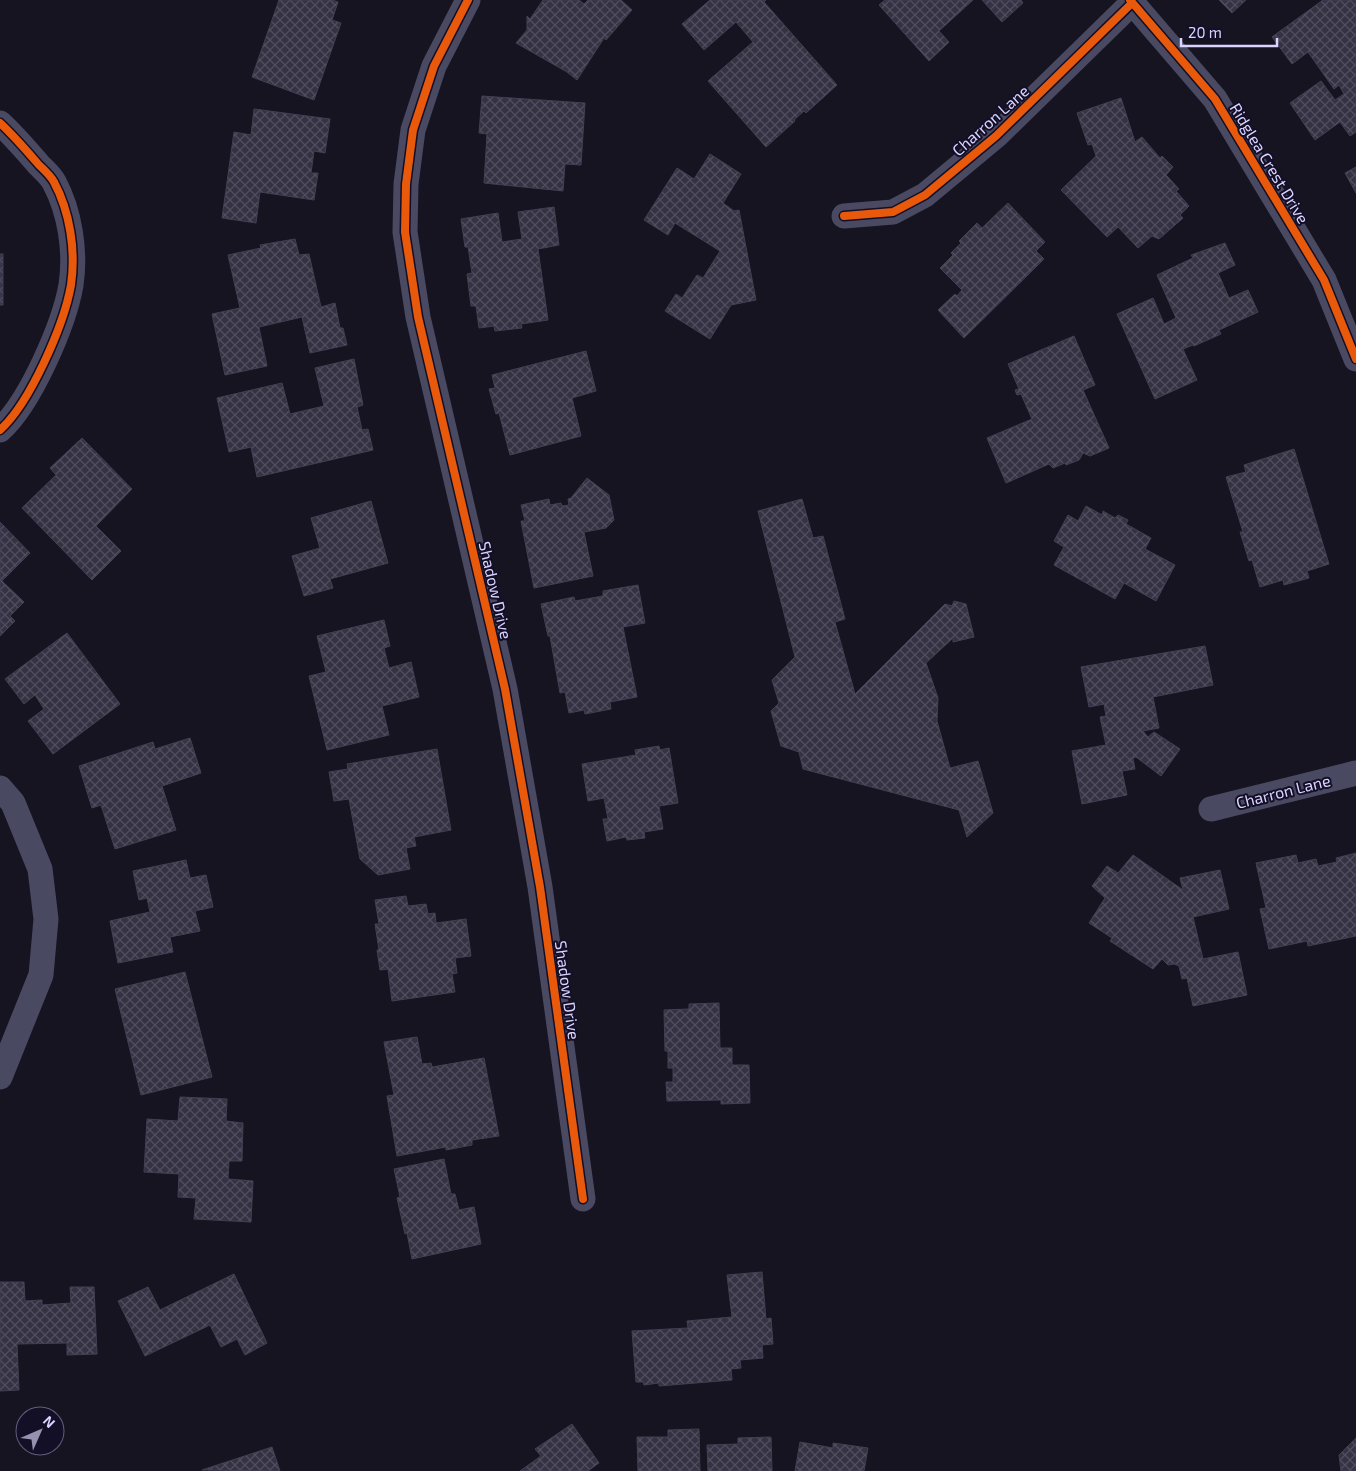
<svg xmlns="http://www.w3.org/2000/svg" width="1356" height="1471" viewBox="0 0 1356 1471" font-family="'Exo 2',sans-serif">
	<defs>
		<pattern id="building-cross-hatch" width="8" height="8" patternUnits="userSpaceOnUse" patternTransform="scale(1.25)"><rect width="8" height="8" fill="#343243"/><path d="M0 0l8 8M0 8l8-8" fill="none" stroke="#514f5f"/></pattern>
	</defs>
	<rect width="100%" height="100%" fill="#161421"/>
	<!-- building -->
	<g fill="url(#building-cross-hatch)" stroke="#433f54">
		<polygon points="279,0 332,0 338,2 332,20 341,23 314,100 252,77"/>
		<polygon points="543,0 579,0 584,4 588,0 621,0 632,10 606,40 604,38 577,80 567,72 516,43 527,30 527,16 530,19"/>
		<polygon points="710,0 766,0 764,2 837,85 806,113 804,111 794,120 795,121 766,147 708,81 753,42 736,22 704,50 682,24"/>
		<polygon points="885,0 973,0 939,31 949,42 929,61 879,5"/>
		<polygon points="982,0 1021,0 1023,3 1002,22"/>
		<polygon points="1219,0 1246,0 1232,13"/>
		<polygon points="1323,0 1356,0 1356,132 1350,136 1340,122 1315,140 1290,103 1321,81 1335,100 1344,94 1339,85 1334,89 1308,52 1292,64 1272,37"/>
		<polygon points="482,96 585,103 581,165 565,164 563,191 484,183 487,134 479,133"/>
		<polygon points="1121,98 1135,142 1142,137 1160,158 1162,156 1173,167 1166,175 1179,189 1176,191 1189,206 1180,215 1183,218 1159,239 1152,236 1138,248 1118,227 1107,237 1061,190 1096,156 1092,144 1088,145 1077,113"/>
		<polygon points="254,109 330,119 325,153 314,151 311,173 318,173 314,200 260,192 256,223 222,218 234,132 251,135"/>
		<polygon points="710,154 741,174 723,203 734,211 739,210 756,300 731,305 710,339 665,311 676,294 682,298 697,275 703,278 720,251 675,223 668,235 644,220 677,168 694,179"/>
		<polygon points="1356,167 1356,193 1345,173"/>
		<polygon points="1008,203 1045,242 1036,251 1044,259 964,338 938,310 955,294 957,296 962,290 940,268 953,255 951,253 961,243 959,241 977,223 982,228"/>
		<polygon points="554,207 559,245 538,249 548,320 521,324 522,328 495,331 494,326 479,328 476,306 471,306 467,274 472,273 468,247 465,247 461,219 498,213 502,242 522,239 518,212"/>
		<polygon points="295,239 299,255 309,254 321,307 335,303 340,328 343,328 347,345 310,353 302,317 259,327 267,366 225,375 212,314 240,308 228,255 261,248 260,245"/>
		<polygon points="1225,243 1235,265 1218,273 1229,298 1248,290 1258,312 1219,330 1221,334 1194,346 1193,345 1183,349 1197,380 1155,399 1117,314 1153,298 1164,324 1176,318 1157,275 1193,258 1191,255"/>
		<rect x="0" y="254" width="3" height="51"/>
		<polygon points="1074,336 1095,385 1083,390 1109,448 1090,456 1083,453 1079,460 1066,465 1065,463 1053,468 1049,464 1006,483 987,438 1032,419 1021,394 1017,395 1015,390 1019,389 1008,364"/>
		<polygon points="586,351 596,391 572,398 581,436 510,455 499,413 496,414 489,389 495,388 492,375"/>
		<polygon points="354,359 363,405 357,407 362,430 368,429 373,450 257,477 251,447 229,452 217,398 282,383 290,414 324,406 315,368"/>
		<polygon points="82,438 132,489 96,526 121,551 92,580 22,508 56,475 50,468"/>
		<polygon points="1294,449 1329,564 1307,571 1309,578 1284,585 1283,580 1260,587 1252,560 1249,561 1240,532 1243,532 1226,477 1246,472 1244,465"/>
		<polygon points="587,478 609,495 614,520 606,528 584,532 593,576 534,588 521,521 525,521 521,505 549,499 550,505 561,503 562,506 569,505 568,499 571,498"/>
		<polygon points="802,499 813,538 823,536 845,619 835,622 855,694 945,604 952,606 954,601 966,604 974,637 953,642 953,638 926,663 938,698 937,721 950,768 978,761 993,813 967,837 959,810 803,769 799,752 781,746 771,711 779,703 772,680 795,657 758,511"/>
		<polygon points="371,501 388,563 330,579 333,588 304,596 292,556 320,548 311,518"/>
		<polygon points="1086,506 1102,515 1103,511 1115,518 1118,515 1128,520 1126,524 1151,538 1145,549 1175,565 1156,601 1124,583 1115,599 1054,565 1064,547 1054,541 1068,515 1078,521"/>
		<polygon points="0,522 30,553 2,581 24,602 10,616 15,621 0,636"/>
		<polygon points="638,585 645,623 623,627 637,697 610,702 611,709 585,714 584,710 569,713 565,692 560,693 550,636 548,636 541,604 574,597 575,601 603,596 603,591"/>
		<polygon points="384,620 390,646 384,648 389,668 411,662 419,697 382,706 389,735 327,750 309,676 326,672 317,636"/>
		<polygon points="67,633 120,704 53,754 28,721 44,709 35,695 24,704 5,679"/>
		<polygon points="1205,646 1213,685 1153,697 1159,728 1143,731 1148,737 1154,732 1180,749 1161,776 1136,757 1133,758 1135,769 1122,771 1127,795 1082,804 1072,751 1106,745 1100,717 1106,716 1104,704 1089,707 1081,667"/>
		<polygon points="190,738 201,773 162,786 176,830 115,849 101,805 92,808 79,766 153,742 155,749"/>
		<polygon points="659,746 660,750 669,748 678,803 659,806 663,829 644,832 645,838 627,840 626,837 607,841 603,819 608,819 604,798 588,801 582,764 636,755 635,750"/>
		<polygon points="437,749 451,830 414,837 416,846 406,848 410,869 378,875 360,859 349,799 334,801 329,772 348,769 347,764"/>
		<polygon points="1356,853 1356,936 1308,946 1307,941 1269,949 1260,909 1266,908 1256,863 1296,855 1298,863 1316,859 1318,866 1337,862 1336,858"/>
		<polygon points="1133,855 1183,890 1180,878 1220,870 1229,909 1193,917 1203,959 1238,952 1247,995 1193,1006 1187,978 1182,979 1179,966 1174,964 1168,965 1162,959 1153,969 1110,941 1112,938 1089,923 1105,898 1092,886 1107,866 1118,873"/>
		<polygon points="186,860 190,878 206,875 213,907 195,911 200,931 170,937 173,952 118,963 110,921 150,912 147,898 139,900 133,871"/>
		<polygon points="406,896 408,906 426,904 428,914 435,913 436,923 466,919 471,956 455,958 457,973 452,974 455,992 392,1001 388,969 380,970 377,950 379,950 375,924 379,924 375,900"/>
		<polygon points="185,972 212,1077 141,1095 115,989"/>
		<polygon points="719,1003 720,1048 732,1048 732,1065 749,1065 750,1103 721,1104 721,1100 667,1101 666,1082 673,1082 673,1068 668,1068 668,1051 665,1051 664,1010 689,1009 689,1004"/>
		<polygon points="417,1037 422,1064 431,1063 432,1067 484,1058 499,1136 472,1140 472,1145 446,1150 446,1147 397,1156 387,1096 394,1095 384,1042"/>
		<polygon points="180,1097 227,1099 226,1121 243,1123 242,1161 229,1161 228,1179 253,1181 251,1222 194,1219 196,1198 178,1197 179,1174 144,1172 147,1119 178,1121"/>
		<polygon points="444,1159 451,1194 455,1194 459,1210 474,1207 481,1244 412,1259 407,1233 405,1234 397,1198 400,1197 394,1169"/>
		<polygon points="762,1272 766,1319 771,1318 773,1344 762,1345 763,1358 740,1360 741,1368 731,1369 732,1380 659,1386 659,1383 644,1385 643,1382 636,1382 632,1331 688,1328 687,1321 732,1317 727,1275"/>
		<polygon points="234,1274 267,1343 245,1355 237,1339 221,1347 210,1325 145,1356 118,1301 148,1287 160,1310"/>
		<polygon points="0,1282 24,1282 25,1301 42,1300 42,1305 71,1303 70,1287 94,1287 97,1354 67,1355 67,1343 17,1344 19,1390 0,1391"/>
		<polygon points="572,1424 599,1463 588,1471 520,1471 541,1456 535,1449"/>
		<polygon points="699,1429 700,1471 638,1471 637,1437 668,1437 668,1430"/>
		<polygon points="771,1437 772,1471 708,1471 707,1445 738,1444 738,1438"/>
		<polygon points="1356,1438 1356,1471 1341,1471 1339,1455"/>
		<polygon points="800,1442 833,1448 833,1443 868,1448 864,1471 795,1471"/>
		<polygon points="272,1447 280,1471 202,1470"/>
	</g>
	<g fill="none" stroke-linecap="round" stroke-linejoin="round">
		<!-- street -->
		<g stroke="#4a4962" stroke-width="25">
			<polyline points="468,0 434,66 413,130 406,184 405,232 418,317 505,689 540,887 583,1199"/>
			<polyline points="1130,0 1215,99 1324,280 1356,359"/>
			<path d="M0,123C14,136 26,150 39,165C44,170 50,175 54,182C70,212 76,251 71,285C64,325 30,403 0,430"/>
			<polyline points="844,216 893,212 925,195 996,136 1132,3"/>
			<polyline points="0,788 13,803 40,869 46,919 41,975 0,1077"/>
			<polyline points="1211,809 1356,773"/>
		</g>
		<!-- cycleway casing -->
		<g stroke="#130f26" stroke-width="11">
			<g id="cycleway">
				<polyline points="468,0 434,66 413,130 406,184 405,232 418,317 505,689 540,887 583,1199"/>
				<polyline points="1130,0 1215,99 1324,280 1356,359"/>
				<path d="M0,123C14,136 26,150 39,165C44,170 50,175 54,182C70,212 76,251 71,285C64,325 30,403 0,430"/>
				<polyline points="844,216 893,212 925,195 996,136 1132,3"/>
			</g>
		</g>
		<!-- cycleway -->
		<use href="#cycleway" stroke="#e8590c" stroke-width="8"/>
	</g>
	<g text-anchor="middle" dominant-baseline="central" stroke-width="4" stroke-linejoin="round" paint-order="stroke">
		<!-- street labels -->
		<g font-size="16" fill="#d9d4ff" stroke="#130f26">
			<text transform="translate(990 120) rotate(-42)">Charron Lane</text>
			<text transform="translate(1270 163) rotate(59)">Ridglea Crest Drive</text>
			<text transform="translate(496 590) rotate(77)">Shadow Drive</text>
			<text transform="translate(1283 791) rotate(-14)">Charron Lane</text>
			<text transform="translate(568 990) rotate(82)">Shadow Drive</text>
		</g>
	</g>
	<!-- north arrow -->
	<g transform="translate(40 1431) rotate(45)"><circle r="24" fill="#130f26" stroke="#625e7d"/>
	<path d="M0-4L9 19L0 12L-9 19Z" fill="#9591b1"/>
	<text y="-8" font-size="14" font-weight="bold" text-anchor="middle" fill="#d9d4ff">N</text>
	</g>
	<!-- scale -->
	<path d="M1181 38v8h96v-8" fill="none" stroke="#d9d4ff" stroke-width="2.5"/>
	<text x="1188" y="38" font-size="15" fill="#d9d4ff" stroke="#130f26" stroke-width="4" paint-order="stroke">20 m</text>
</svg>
